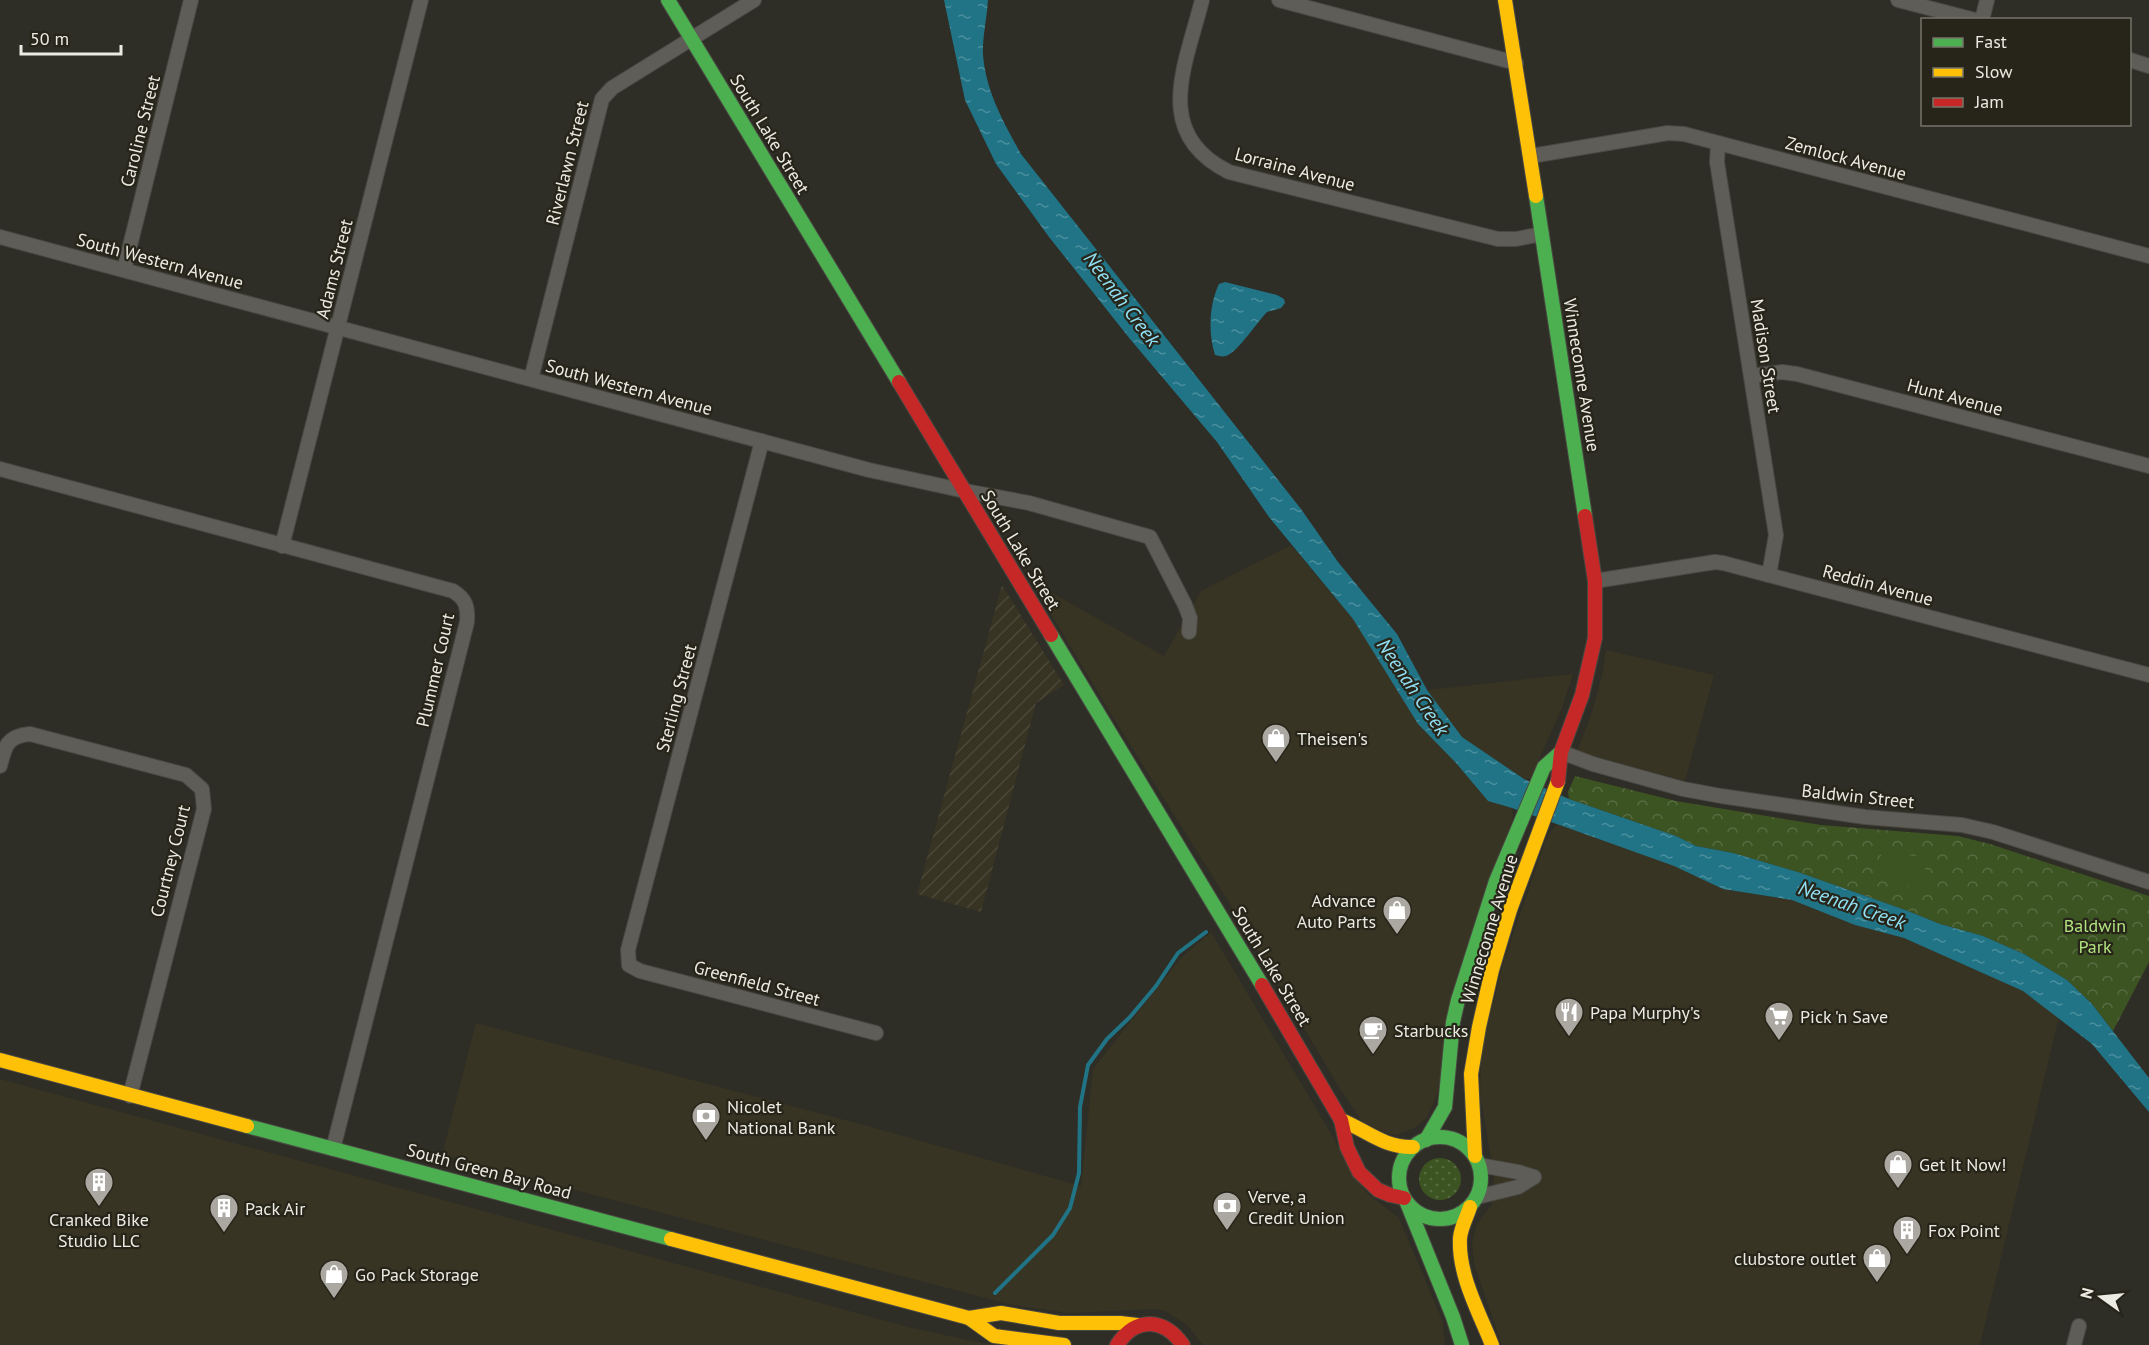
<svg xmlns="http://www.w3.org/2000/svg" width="2149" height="1345" viewBox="0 0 2149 1345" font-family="'PT Sans',sans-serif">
	<defs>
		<pattern id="industrial-furrows" width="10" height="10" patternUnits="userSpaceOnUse" patternTransform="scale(1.5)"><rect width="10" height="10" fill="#383423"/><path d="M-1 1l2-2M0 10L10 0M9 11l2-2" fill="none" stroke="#4b4838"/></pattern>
		<pattern id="park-crowns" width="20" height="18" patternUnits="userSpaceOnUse" patternTransform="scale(1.5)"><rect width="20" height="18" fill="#3c5322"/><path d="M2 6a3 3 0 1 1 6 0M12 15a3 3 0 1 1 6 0" fill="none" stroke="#586c42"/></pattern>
		<pattern id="garden-dots" width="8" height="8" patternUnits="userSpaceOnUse" patternTransform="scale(1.5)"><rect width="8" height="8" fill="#3c5322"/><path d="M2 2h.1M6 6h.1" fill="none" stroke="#586c42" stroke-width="1.8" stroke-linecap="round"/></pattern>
		<pattern id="water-ripples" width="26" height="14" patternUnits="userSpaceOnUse" patternTransform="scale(1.5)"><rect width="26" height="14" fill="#207486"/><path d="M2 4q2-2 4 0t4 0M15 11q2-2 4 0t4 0" fill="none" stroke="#4b8f9d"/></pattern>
	</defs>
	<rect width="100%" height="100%" fill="#2e2d26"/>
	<!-- built -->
	<g fill="#383423">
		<polygon points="1291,545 1353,619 1456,763 1488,801 1512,808 1513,816 1436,1098 1427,1117 1415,1128 1396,1135 1379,1132 1364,1124 1342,1092 1238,917 1111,714 1031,581 1164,656 1201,591"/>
		<polygon points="1606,650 1714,675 1685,781 1577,751 1591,715 1602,676"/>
		<polygon points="1573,674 1562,708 1531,778 1524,779 1462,737 1427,690"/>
		<polygon points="1557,824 1674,866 1723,889 1792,900 1855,925 1904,938 2023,991 2059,1017 1980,1345 1502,1345 1474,1264 1472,1242 1477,1224 1492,1204 1494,1176 1480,1093 1481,1052 1504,960 1548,834"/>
		<polygon points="1211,932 1329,1130 1351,1170 1367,1193 1399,1218 1443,1322 1445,1345 1203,1345 1187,1325 1165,1311 1154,1309 1070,1313 1012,1305 442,1155 476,1023 864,1125 1081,1186 1093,1069 1181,958"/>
		<polygon points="0,1079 908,1327 977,1342 1000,1345 0,1345"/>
	</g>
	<!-- industrial -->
	<polygon fill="url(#industrial-furrows)" points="1002,585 1064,685 1036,703 981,912 917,894"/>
	<!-- park -->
	<polygon fill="url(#park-crowns)" points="1575,776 1676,801 1821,825 1958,836 1990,844 2149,896 2149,962 2113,1031 2092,1004 2067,980 2024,954 1983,936 1940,924 1908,911 1798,872 1733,853 1696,846 1676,836 1569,799 1568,792"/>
	<!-- garden -->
	<circle fill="url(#garden-dots)" cx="1440" cy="1179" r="21"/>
	<!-- pitch -->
	<polygon fill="#3c5322" points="1882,851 1927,858 1922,888 1877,880"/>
	<!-- water -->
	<g fill="url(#water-ripples)">
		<path d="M944,0H988C987,17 982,40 983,55C986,92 1004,123 1021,154L1301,509L1338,562L1397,634L1427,690L1462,737L1524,779L1569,799L1676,836L1696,846L1733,853L1798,872L1908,911L1940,924L1983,936L2024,954L2067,980L2092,1004L2149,1078V1112L2092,1044L2023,991L1904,938L1855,925L1792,900L1723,889L1674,866L1512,808L1488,801L1456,763L1418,724L1353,619L1269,517L1217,442L1130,339L1049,237L996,164L965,100Z"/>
		<path d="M1225,282L1277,295L1284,299L1285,303L1281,308L1267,312C1258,321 1237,353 1226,356C1222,357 1219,356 1215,355C1208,333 1209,305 1219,284Z"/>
	</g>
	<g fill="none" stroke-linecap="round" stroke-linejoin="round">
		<!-- stream -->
		<polyline stroke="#207486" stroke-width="4" points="995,1293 1053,1235 1070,1208 1079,1173 1080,1107 1088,1065 1107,1039 1130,1017 1156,986 1178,953 1206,932"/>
		<!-- street casing -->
		<g stroke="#494842" stroke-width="16">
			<g id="street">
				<path d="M1202,0C1186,65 1151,133 1229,172L1498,239H1516L1542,234"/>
				<polyline points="1279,0 1516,63"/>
				<polyline points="1898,0 1975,20"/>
				<polyline points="1982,20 1987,0"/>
				<polyline points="2130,60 2149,66"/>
				<polyline points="1718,143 1717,162 1776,535 1769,575"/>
				<polyline points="1531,156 1668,133 1684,134 2149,256"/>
				<polyline points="0,237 869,470 965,491 1029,503 1150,537 1185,605 1190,618 1189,632"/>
				<polyline points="124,270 191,0"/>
				<polyline points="1751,376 1782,372 1797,374 2149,466"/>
				<polyline points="531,379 602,99 612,88 754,0"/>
				<polyline points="762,441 628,950 629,965 640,971 876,1033"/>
				<path d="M0,469L453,591C466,599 468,607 467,622L333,1149"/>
				<polyline points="282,546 421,0"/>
				<polyline points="1595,581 1715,562 1723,563 2149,675"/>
				<polyline points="1561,752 1593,764 1683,789 1721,796 1865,817 1962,825 1993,832 2149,882"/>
				<path d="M0,766C5,746 7,736 30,734L186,775L202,789L204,809L130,1096"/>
				<polyline points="1479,1165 1518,1172 1534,1177"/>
				<polyline points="1477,1197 1518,1187 1534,1177"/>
				<polyline points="2074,1345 2079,1326"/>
			</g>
		</g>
		<!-- fast casing -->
		<g stroke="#494842" stroke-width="16">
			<g id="fast">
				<polyline points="668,0 899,382"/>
				<polyline points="1536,196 1585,516"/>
				<polyline points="1051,635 1262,985"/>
				<polyline points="247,1126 671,1239"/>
				<circle cx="1440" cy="1178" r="41"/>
				<polyline points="1426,1140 1445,1107 1453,1022 1458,1000 1496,881 1544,767 1561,752"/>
				<polyline points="1407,1203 1453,1317 1462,1345"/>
			</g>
		</g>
		<!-- slow casing -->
		<g stroke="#494842" stroke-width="16">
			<g id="slow">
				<polyline points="1505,0 1536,196"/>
				<polyline points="0,1060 247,1126"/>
				<path d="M1341,1120C1366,1130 1384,1148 1413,1147"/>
				<polyline points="1475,1156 1471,1074 1479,1027 1492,970 1510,910 1558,781"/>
				<path d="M1470,1207C1467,1217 1461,1227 1460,1238C1458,1275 1479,1312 1492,1345"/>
				<polyline points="671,1239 969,1318 994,1336 1064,1345"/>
				<polyline points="969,1318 1001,1313 1059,1323 1120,1323 1137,1325"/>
			</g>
		</g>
		<!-- jam casing -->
		<g stroke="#494842" stroke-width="16">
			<g id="jam">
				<polyline points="899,382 1051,635"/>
				<polyline points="1558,781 1561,752 1582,695 1595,638 1595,581 1585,516"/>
				<polyline points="1262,985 1341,1120 1347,1147 1359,1172 1378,1190 1390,1195 1404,1198"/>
				<path d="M1117,1345C1136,1316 1164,1318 1183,1345"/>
			</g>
		</g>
		<!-- street -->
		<use href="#street" stroke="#5e5d57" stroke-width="14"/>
		<!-- fast -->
		<use href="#fast" stroke="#4caf50" stroke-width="14"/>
		<!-- slow -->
		<use href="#slow" stroke="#ffc107" stroke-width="14"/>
		<!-- jam -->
		<use href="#jam" stroke="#c62828" stroke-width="14"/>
	</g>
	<!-- icons -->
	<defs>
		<g id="shop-pin" transform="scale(1.5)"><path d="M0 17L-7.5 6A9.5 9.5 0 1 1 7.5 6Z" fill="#aaa8a1" stroke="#272519"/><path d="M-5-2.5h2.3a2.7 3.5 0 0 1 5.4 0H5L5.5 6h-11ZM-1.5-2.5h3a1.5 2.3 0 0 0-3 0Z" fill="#fff"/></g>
		<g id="restaurant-pin" transform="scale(1.5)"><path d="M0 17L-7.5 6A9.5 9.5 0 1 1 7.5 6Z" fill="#aaa8a1" stroke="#272519"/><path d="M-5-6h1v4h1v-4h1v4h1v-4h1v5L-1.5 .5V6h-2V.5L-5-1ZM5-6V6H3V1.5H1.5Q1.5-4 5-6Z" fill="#fff"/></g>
		<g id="supermarket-pin" transform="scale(1.5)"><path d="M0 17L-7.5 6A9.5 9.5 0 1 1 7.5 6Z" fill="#aaa8a1" stroke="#272519"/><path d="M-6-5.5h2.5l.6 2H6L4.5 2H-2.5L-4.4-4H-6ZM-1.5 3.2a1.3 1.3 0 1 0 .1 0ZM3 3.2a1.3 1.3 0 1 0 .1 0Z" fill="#fff"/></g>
		<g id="cafe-pin" transform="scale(1.5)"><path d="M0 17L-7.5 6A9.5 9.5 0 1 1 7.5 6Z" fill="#aaa8a1" stroke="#272519"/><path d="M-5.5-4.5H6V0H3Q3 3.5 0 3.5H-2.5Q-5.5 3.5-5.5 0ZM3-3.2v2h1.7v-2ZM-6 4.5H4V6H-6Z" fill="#fff"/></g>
		<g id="bank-pin" transform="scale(1.5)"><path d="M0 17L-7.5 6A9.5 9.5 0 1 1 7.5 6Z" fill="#aaa8a1" stroke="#272519"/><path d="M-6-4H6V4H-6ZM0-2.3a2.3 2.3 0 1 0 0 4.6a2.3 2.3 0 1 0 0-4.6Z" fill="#fff"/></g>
		<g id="building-pin" transform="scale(1.5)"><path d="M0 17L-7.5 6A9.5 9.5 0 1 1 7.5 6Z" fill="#aaa8a1" stroke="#272519"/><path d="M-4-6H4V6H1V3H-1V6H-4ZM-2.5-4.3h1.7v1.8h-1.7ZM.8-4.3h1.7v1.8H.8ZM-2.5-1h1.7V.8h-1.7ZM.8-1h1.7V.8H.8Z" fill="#fff"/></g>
	</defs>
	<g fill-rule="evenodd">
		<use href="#shop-pin" x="1276" y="738"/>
		<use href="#shop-pin" x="1397" y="910"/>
		<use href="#restaurant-pin" x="1569" y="1012"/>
		<use href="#supermarket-pin" x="1779" y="1016"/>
		<use href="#cafe-pin" x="1373" y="1030"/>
		<use href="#bank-pin" x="706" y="1116"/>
		<use href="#shop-pin" x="1898" y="1164"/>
		<use href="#building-pin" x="99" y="1182"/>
		<use href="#bank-pin" x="1227" y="1206"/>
		<use href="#building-pin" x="224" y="1208"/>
		<use href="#building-pin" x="1907" y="1230"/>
		<use href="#shop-pin" x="1877" y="1258"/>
		<use href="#shop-pin" x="334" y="1274"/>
	</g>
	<g text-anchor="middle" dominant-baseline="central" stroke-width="4.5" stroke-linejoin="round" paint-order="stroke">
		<!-- street labels -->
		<g font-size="18" fill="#ecebe3" stroke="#272519">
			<text transform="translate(140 131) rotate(-76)">Caroline Street</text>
			<text transform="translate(770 134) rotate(59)">South Lake Street</text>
			<text transform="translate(1846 158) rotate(15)">Zemlock Avenue</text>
			<text transform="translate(567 163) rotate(-76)">Riverlawn Street</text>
			<text transform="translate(1295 169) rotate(15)">Lorraine Avenue</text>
			<text transform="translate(160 261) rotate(15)">South Western Avenue</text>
			<text transform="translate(334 269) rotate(-76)">Adams Street</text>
			<text transform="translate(1766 356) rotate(81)">Madison Street</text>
			<text transform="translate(1582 375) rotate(81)">Winneconne Avenue</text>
			<text transform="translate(629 387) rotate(15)">South Western Avenue</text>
			<text transform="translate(1955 397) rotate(15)">Hunt Avenue</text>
			<text transform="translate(1021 550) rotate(59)">South Lake Street</text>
			<text transform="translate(1878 585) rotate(15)">Reddin Avenue</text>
			<text transform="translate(435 670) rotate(-77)">Plummer Court</text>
			<text transform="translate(676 698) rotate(-75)">Sterling Street</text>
			<text transform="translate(1858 796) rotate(6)">Baldwin Street</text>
			<text transform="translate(170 861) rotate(-76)">Courtney Court</text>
			<text transform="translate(1489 929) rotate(-73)">Winneconne Avenue</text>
			<text transform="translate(1272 966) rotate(59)">South Lake Street</text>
			<text transform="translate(757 983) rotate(15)">Greenfield Street</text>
			<text transform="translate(489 1171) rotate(15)">South Green Bay Road</text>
		</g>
		<!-- poi labels -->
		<g font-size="18" fill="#ecebe3" stroke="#272519" text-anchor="start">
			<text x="1297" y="738">Theisen's</text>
			<text x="1376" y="900" text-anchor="end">Advance<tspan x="1376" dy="21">Auto Parts</tspan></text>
			<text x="1590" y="1012">Papa Murphy's</text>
			<text x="1800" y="1016">Pick 'n Save</text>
			<text x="1394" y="1030">Starbucks</text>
			<text x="727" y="1106">Nicolet<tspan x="727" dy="21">National Bank</tspan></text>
			<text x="1919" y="1164">Get It Now!</text>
			<text x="1248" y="1196">Verve, a<tspan x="1248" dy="21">Credit Union</tspan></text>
			<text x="245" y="1208">Pack Air</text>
			<text x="99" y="1219" text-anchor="middle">Cranked Bike<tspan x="99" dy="21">Studio LLC</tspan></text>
			<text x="1928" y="1230">Fox Point</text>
			<text x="1856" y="1258" text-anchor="end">clubstore outlet</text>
			<text x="355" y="1274">Go Pack Storage</text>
		</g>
		<!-- park labels -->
		<g font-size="18" fill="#b1e37f" stroke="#272519">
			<text x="2095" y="925">Baldwin<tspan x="2095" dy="21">Park</tspan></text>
		</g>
		<!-- water labels -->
		<g font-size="20" font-style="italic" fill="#91e1f6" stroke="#272519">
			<text transform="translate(1122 299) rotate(53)">Neenah Creek</text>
			<text transform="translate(1413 687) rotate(56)">Neenah Creek</text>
			<text transform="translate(1852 905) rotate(19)">Neenah Creek</text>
		</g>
	</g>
	<!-- legend -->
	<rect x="1921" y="18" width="210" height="108" fill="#272519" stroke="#76746a" stroke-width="1.5"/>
	<rect x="1933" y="38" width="30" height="9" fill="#4caf50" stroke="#76746a" stroke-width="1.5"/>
	<text x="1975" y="48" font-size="18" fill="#ecebe3">Fast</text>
	<rect x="1933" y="68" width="30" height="9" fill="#ffc107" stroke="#76746a" stroke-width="1.5"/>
	<text x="1975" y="78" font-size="18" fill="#ecebe3">Slow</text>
	<rect x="1933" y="98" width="30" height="9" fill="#c62828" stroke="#76746a" stroke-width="1.5"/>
	<text x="1975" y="108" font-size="18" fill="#ecebe3">Jam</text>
	<!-- north arrow -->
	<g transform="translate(2101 1297) rotate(285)" stroke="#272519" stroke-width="4.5" paint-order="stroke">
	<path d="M0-4.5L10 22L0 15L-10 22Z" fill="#ecebe3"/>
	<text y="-9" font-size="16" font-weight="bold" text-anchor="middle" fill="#ecebe3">N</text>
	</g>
	<!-- scale -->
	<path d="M21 45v9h100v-9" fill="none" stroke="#ecebe3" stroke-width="3"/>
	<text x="30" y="45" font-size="18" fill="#ecebe3" stroke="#272519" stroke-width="4.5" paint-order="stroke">50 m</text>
</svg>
